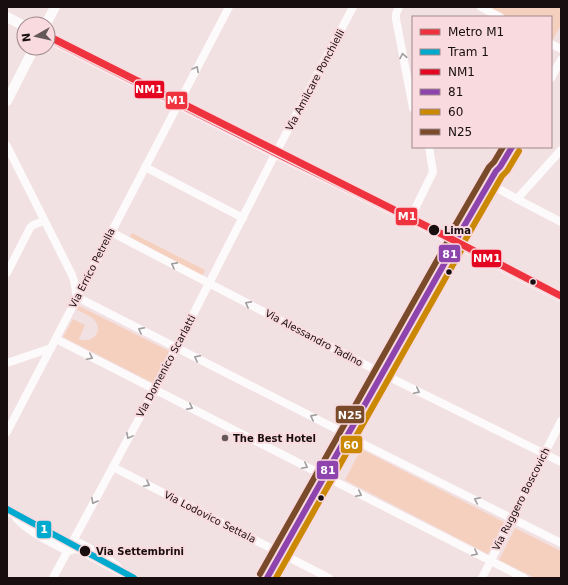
<svg xmlns="http://www.w3.org/2000/svg" width="568" height="585" viewBox="0 0 568 585" font-family="'DejaVu Sans',sans-serif">
	<rect width="100%" height="100%" fill="#f2e1e3"/>
	<!-- green -->
	<g fill="#f6d0bf">
		<polygon points="488,7 561,7 561,25 552,41 551,40 551,17 507,17"/>
		<polygon points="132,233 205,270 202,277 130,237"/>
		<path d="M79,306L169,351L153,383L63,337L73,319L85,325L79,339C90,344 103,334 96,322C92,316 83,313 77,310Z"/>
		<polygon points="361,449 504,522 488,554 345,480"/>
		<polygon points="515,528 561,551 561,578 535,578 499,560"/>
	</g>
	<g fill="none" stroke-linecap="round" stroke-linejoin="round">
		<!-- minor -->
		<g stroke="#fdfafb" stroke-width="8">
			<polyline points="399,7 396,14 396,19 413,108"/>
			<polyline points="481,7 500,17"/>
			<polyline points="551,44 561,49"/>
			<polyline points="551,78 561,60"/>
			<polyline points="7,146 72,275 74,281 77,297"/>
			<polyline points="145,167 243,218"/>
			<polyline points="490,184 517,199 561,222"/>
			<polyline points="517,199 561,150"/>
			<polyline points="410,219 433,172 429,147"/>
			<polyline points="111,232 383,374 561,462"/>
			<polyline points="7,273 30,228 33,225 44,221"/>
			<polyline points="77,297 348,435 359,442 561,543"/>
			<polyline points="419,313 432,301 455,258 456,228 481,184 493,174"/>
			<polyline points="56,339 524,578"/>
			<polyline points="7,363 51,348"/>
			<polyline points="353,413 368,386 376,384"/>
			<polyline points="7,432 229,7"/>
			<polyline points="113,467 329,578"/>
			<polyline points="7,511 131,578"/>
			<path d="M16,518C30,533 49,541 67,551L72,550"/>
			<polyline points="292,536 299,531 303,527 323,492 325,486 324,476"/>
			<polyline points="70,545 80,543 107,558 118,567"/>
			<polyline points="53,578 155,389 270,164 353,7"/>
			<polyline points="260,578 270,569"/>
			<polyline points="267,578 456,243 512,147"/>
			<polyline points="482,578 561,421"/>
		</g>
		<!-- major -->
		<g stroke="#fdfafb" stroke-width="10">
			<polyline points="7,17 24,26"/>
			<polyline points="46,24 55,7"/>
			<polyline points="48,38 285,158 410,219 561,297"/>
			<polyline points="7,101 34,48"/>
		</g>
		<!-- bus-1 casing -->
		<g stroke="#f9dade" stroke-width="9">
			<polyline id="bus-1" points="48,38 285,158 410,219 561,297"/>
		</g>
		<!-- bus-2 casing -->
		<g stroke="#f9dade" stroke-width="9">
			<polyline id="bus-2" points="267,578 456,243 456,240 496,171 500,167 512,147"/>
		</g>
		<!-- bus-3 casing -->
		<g stroke="#f9dade" stroke-width="9">
			<polyline id="bus-3" points="276,578 463,247 464,242 502,176 507,171 519,151"/>
		</g>
		<!-- bus-4 casing -->
		<g stroke="#f9dade" stroke-width="9">
			<polyline id="bus-4" points="260,574 448,241 449,236 489,167 494,162 503,147"/>
		</g>
		<!-- bus-1 -->
		<use href="#bus-1" stroke="#e40520" stroke-width="6"/>
		<!-- bus-2 -->
		<use href="#bus-2" stroke="#8e44ad" stroke-width="6"/>
		<!-- bus-3 -->
		<use href="#bus-3" stroke="#ca8803" stroke-width="6"/>
		<!-- bus-4 -->
		<use href="#bus-4" stroke="#7a4b2a" stroke-width="6"/>
		<!-- tram-1 casing -->
		<g stroke="#f9dade" stroke-width="9">
			<polyline id="tram-1" points="7,509 134,578"/>
		</g>
		<!-- tram-1 -->
		<use href="#tram-1" stroke="#00a9ce" stroke-width="6"/>
		<!-- metro-1 casing -->
		<g stroke="#f9dade" stroke-width="10">
			<polyline id="metro-1" points="48,36 434,230 561,296"/>
		</g>
		<!-- metro-1 -->
		<use href="#metro-1" stroke="#ee333e" stroke-width="7"/>
	</g>
	<!-- one-way arrows -->
	<defs><path id="oneway-chevron" d="M-2-3.5L2.5 0L-2 3.5" fill="none" stroke-width="1.6" stroke-linecap="round" stroke-linejoin="round"/></defs>
	<g stroke="#a19c9d">
		<use href="#oneway-chevron" transform="translate(403 56) rotate(-101)"/>
		<use href="#oneway-chevron" transform="translate(196 69) rotate(-62)"/>
		<use href="#oneway-chevron" transform="translate(174 265) rotate(-152)"/>
		<use href="#oneway-chevron" transform="translate(248 304) rotate(-152)"/>
		<use href="#oneway-chevron" transform="translate(141 330) rotate(-153)"/>
		<use href="#oneway-chevron" transform="translate(90 357) rotate(27)"/>
		<use href="#oneway-chevron" transform="translate(197 358) rotate(-153)"/>
		<use href="#oneway-chevron" transform="translate(417 391) rotate(26)"/>
		<use href="#oneway-chevron" transform="translate(190 407) rotate(27)"/>
		<use href="#oneway-chevron" transform="translate(313 417) rotate(-153)"/>
		<use href="#oneway-chevron" transform="translate(129 436) rotate(118)"/>
		<use href="#oneway-chevron" transform="translate(305 466) rotate(27)"/>
		<use href="#oneway-chevron" transform="translate(147 484) rotate(27)"/>
		<use href="#oneway-chevron" transform="translate(359 494) rotate(27)"/>
		<use href="#oneway-chevron" transform="translate(477 500) rotate(-154)"/>
		<use href="#oneway-chevron" transform="translate(94 501) rotate(119)"/>
		<use href="#oneway-chevron" transform="translate(475 553) rotate(27)"/>
	</g>
	<!-- markers -->
	<g fill="#180e10" stroke="#f9dade" stroke-width="1.5">
		<circle cx="434" cy="230" r="6"/>
		<circle cx="449" cy="272" r="3.5"/>
		<circle cx="533" cy="282" r="3.5"/>
		<circle cx="321" cy="498" r="3.5"/>
		<circle cx="85" cy="551" r="6"/>
	</g>
	<circle fill="#64585a" stroke="#f9dade" stroke-width="1.5" cx="225" cy="438" r="4"/>
	<g text-anchor="middle" dominant-baseline="central" stroke-width="4" stroke-linejoin="round" paint-order="stroke">
		<!-- street labels -->
		<g font-size="10" fill="#180e10" stroke="#f9dade">
			<text transform="translate(315 80) rotate(-62)">Via Amilcare Ponchielli</text>
			<text transform="translate(92 268) rotate(-63)">Via Errico Petrella</text>
			<text transform="translate(314 338) rotate(28)">Via Alessandro Tadino</text>
			<text transform="translate(166 366) rotate(-62)">Via Domenico Scarlatti</text>
			<text transform="translate(521 499) rotate(-63)">Via Ruggero Boscovich</text>
			<text transform="translate(210 517) rotate(27)">Via Lodovico Settala</text>
		</g>
		<!-- stop labels -->
		<g font-size="10" font-weight="bold" fill="#180e10" stroke="#f9dade" text-anchor="start">
			<text x="444" y="230">Lima</text>
			<text x="96" y="551">Via Settembrini</text>
		</g>
		<!-- poi labels -->
		<g font-size="10" font-weight="bold" fill="#180e10" stroke="#f9dade" text-anchor="start">
			<text x="233" y="438">The Best Hotel</text>
		</g>
	</g>
	<g stroke="#f9dade" stroke-width="1.5">
		<rect x="134" y="80" width="31" height="19" rx="4" fill="#e40520"/>
		<rect x="165" y="91" width="23" height="19" rx="4" fill="#ee333e"/>
		<rect x="395" y="207" width="23" height="19" rx="4" fill="#ee333e"/>
		<rect x="438" y="244" width="23" height="19" rx="4" fill="#8e44ad"/>
		<rect x="471" y="249" width="31" height="19" rx="4" fill="#e40520"/>
		<rect x="335" y="405" width="30" height="19" rx="4" fill="#7a4b2a"/>
		<rect x="340" y="435" width="23" height="19" rx="4" fill="#ca8803"/>
		<rect x="316" y="460" width="23" height="20" rx="4" fill="#8e44ad"/>
		<rect x="36" y="520" width="16" height="19" rx="4" fill="#00a9ce"/>
	</g>
	<g font-size="11" text-anchor="middle" font-weight="bold" fill="#fff">
		<text x="149" y="93">NM1</text>
		<text x="176" y="104">M1</text>
		<text x="407" y="220">M1</text>
		<text x="450" y="258">81</text>
		<text x="487" y="262">NM1</text>
		<text x="350" y="419">N25</text>
		<text x="351" y="449">60</text>
		<text x="328" y="474">81</text>
		<text x="44" y="533">1</text>
	</g>
	<!-- border -->
	<rect width="568" height="585" fill="none" stroke="#180e10" stroke-width="16"/>
	<!-- legend -->
	<rect x="412" y="16" width="140" height="132" fill="#f9dade" stroke="#9f888c"/>
	<rect x="420" y="29" width="20" height="6" fill="#ee333e" stroke="#9f888c"/>
	<text x="448" y="36" font-size="12" fill="#180e10">Metro M1</text>
	<rect x="420" y="49" width="20" height="6" fill="#00a9ce" stroke="#9f888c"/>
	<text x="448" y="56" font-size="12" fill="#180e10">Tram 1</text>
	<rect x="420" y="69" width="20" height="6" fill="#e40520" stroke="#9f888c"/>
	<text x="448" y="76" font-size="12" fill="#180e10">NM1</text>
	<rect x="420" y="89" width="20" height="6" fill="#8e44ad" stroke="#9f888c"/>
	<text x="448" y="96" font-size="12" fill="#180e10">81</text>
	<rect x="420" y="109" width="20" height="6" fill="#ca8803" stroke="#9f888c"/>
	<text x="448" y="116" font-size="12" fill="#180e10">60</text>
	<rect x="420" y="129" width="20" height="6" fill="#7a4b2a" stroke="#9f888c"/>
	<text x="448" y="136" font-size="12" fill="#180e10">N25</text>
	<!-- north arrow -->
	<g transform="translate(36 36) rotate(262)"><circle r="19" fill="#f9dade" stroke="#9f888c"/>
	<path d="M0-3L7 15L0 10L-7 15Z" fill="#64585a"/>
	<text y="-6" font-size="11" font-weight="bold" text-anchor="middle" fill="#180e10">N</text>
	</g>
</svg>
